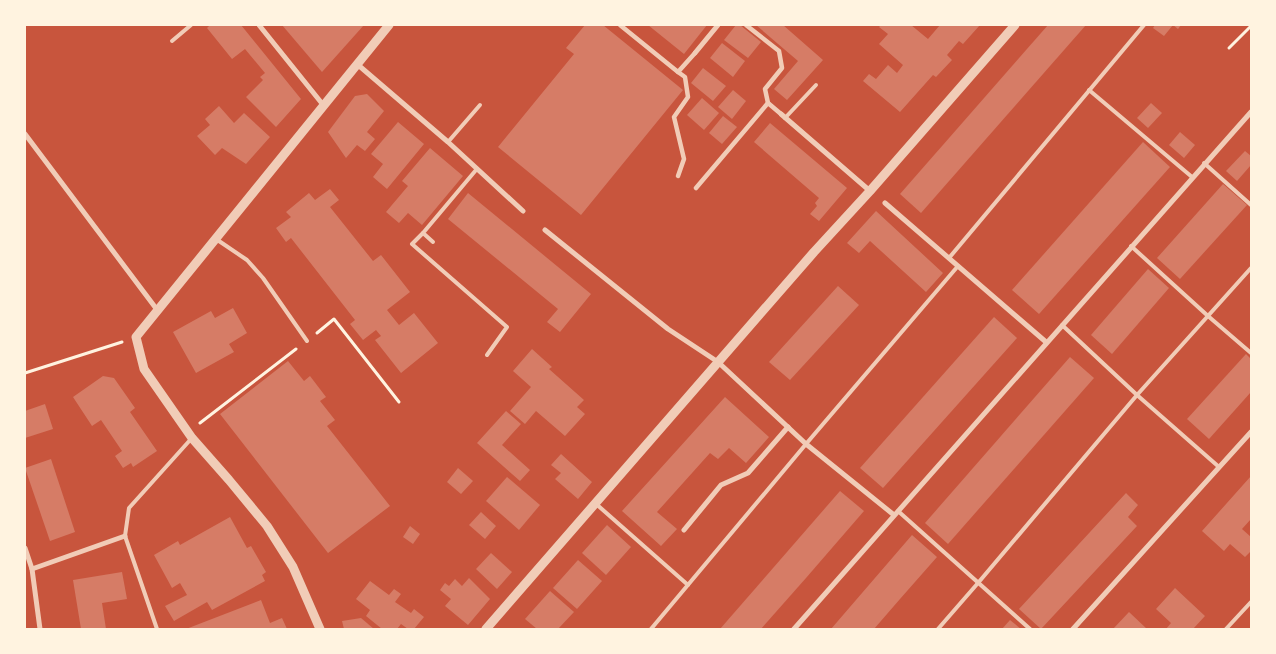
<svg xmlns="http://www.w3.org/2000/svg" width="1276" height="654" viewBox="0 0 1276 654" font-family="'Roboto Condensed',sans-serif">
	<rect width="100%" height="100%" fill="#c8553d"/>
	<!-- building -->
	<g fill="#d67c66">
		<polygon points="210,25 241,25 301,99 276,127 246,97 263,80 260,77 265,73 245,49 232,59 207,28"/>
		<polygon points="282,25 364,25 322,72"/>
		<polygon points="585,25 603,25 683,90 581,215 498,147 574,54 566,48"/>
		<polygon points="648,25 707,25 684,54"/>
		<polygon points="736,25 740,25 761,42 748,58 724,40"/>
		<polygon points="756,25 783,25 823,60 787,100 774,89 798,61"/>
		<polygon points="881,25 911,25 928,39 940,25 980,25 963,44 959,41 947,55 952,60 936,77 933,75 900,112 863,81 869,74 876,79 888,65 897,73 903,65 879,44 888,34 879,27"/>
		<polygon points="1048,25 1086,25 921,213 900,194"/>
		<polygon points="1155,25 1181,25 1178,29 1173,25 1164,36 1153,28"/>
		<polygon points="722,43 745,61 733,77 710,58"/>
		<polygon points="703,68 726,86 713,101 691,83"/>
		<polygon points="733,90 746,101 732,119 718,107"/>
		<polygon points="367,94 384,111 367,132 375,139 365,151 357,145 346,158 328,132 355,96"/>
		<polygon points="702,98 719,113 704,130 687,115"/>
		<polygon points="1151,103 1162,113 1148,128 1137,118"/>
		<polygon points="219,106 234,123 244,113 270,137 246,164 222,148 215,155 197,136 210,125 205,119"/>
		<polygon points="723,116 737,127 722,144 709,133"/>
		<polygon points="398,122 424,144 387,189 373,177 383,164 371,154"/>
		<polygon points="770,123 847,188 819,221 810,214 817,206 815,203 819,198 754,142"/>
		<polygon points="1180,132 1195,145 1184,158 1169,145"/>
		<polygon points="1143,142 1170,167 1039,314 1012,290"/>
		<polygon points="430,148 463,176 422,225 408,213 399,223 386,212 408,186 402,181"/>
		<polygon points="1245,151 1251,156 1251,165 1237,181 1226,171"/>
		<polygon points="1223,184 1247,205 1180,279 1157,258"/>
		<polygon points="330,189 339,200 330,207 373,261 381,255 410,292 387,310 399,325 414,313 438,343 401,373 375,340 381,336 376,330 363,340 350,324 355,320 291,238 286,242 276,228 291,217 286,212 309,193 315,200"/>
		<polygon points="468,193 591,294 560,332 547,322 558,309 448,219"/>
		<polygon points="876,211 943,273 926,292 870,241 859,253 847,243"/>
		<polygon points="1148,269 1169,288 1112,354 1091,335"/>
		<polygon points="838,286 859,305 790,380 769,362"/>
		<polygon points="233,308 247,333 229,344 234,352 196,373 173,332 211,311 215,318"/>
		<polygon points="994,317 1017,338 883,488 860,468"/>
		<polygon points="532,349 552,367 549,369 584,400 577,407 585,414 565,436 536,411 525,424 510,411 531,387 513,371"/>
		<polygon points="1246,354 1251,359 1251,392 1209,439 1187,419"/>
		<polygon points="1070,357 1094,378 948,544 925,523"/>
		<polygon points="288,361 304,381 310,376 326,397 320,401 335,420 327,426 390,506 328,553 220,414"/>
		<polygon points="103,376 114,378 135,408 130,412 157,451 133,467 131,463 123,468 115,456 122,451 101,420 92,426 73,397"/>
		<polygon points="725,397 769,437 746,463 729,448 718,459 710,453 657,512 677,529 661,546 622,511"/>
		<polygon points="45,404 53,429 25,438 25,411"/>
		<polygon points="506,411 521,424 502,445 530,470 520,481 477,443"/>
		<polygon points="561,454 592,482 578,499 555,479 561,473 551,465"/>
		<polygon points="51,459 75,532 50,541 25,468"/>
		<polygon points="458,468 473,481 461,494 447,482"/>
		<polygon points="1251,476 1251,519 1242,529 1251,537 1251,551 1245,557 1230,544 1224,551 1202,531"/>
		<polygon points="507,477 540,505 519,530 486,501"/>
		<polygon points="840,491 864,511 806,578 761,629 720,629"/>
		<polygon points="1126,493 1138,505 1128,517 1137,526 1041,629 1019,609"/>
		<polygon points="481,512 496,526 485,539 469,525"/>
		<polygon points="230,517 247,548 251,546 266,572 262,575 265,581 212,610 207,602 174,621 165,606 187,595 180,583 172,588 154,555 178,541 180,545"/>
		<polygon points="607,525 631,547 606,575 582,553"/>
		<polygon points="410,526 420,534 413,544 403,537"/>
		<polygon points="912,535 937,557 900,599 874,629 831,629"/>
		<polygon points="491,553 512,572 497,589 476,569"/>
		<polygon points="578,560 602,581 577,609 553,588"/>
		<polygon points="122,572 127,599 102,603 106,629 81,629 73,580"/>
		<polygon points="469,578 490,599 468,625 445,606 451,599 440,590 445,583 449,586 455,579 462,586"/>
		<polygon points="370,581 389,595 394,589 401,594 395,602 411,613 414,609 424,617 414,629 408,629 401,624 397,629 382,629 366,616 370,610 356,599"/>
		<polygon points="1175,588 1205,616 1193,629 1166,629 1171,623 1156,609"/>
		<polygon points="550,591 574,612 558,629 537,629 525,619"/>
		<polygon points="261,600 270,623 282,618 287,629 186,629"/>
		<polygon points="1129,612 1147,629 1113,629"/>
		<polygon points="361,618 374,629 344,629 342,621"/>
		<polygon points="1010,620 1021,629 1002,629"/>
	</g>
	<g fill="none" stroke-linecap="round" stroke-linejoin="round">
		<!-- path -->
		<g stroke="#fff3e0" stroke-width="3">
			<polyline points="1229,48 1251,26"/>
			<polyline points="317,333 334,319 399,402"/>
			<polyline points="25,373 122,342"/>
			<polyline points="200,423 296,349"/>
		</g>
		<!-- service -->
		<g stroke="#f1ccb7" stroke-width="4">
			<polyline points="172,41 191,25"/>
			<polyline points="1089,90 1192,177"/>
			<polyline points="785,118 816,85"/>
			<polyline points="448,142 480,105"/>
			<polyline points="1204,163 1251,205"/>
			<polyline points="423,233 412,244 507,327 487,355"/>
			<polyline points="216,239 247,260 263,278 307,341"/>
			<polyline points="433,242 423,233 476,170"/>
			<polyline points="1131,246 1208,316 1251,353"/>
			<polyline points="949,258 1144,25"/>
			<polyline points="1062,325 1137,395 1219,467"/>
			<polyline points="595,503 688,585"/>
			<polyline points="898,511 1030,629"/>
			<polyline points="157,629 125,536 129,508 191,439"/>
			<polyline points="651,629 806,444 958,266"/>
			<polyline points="938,629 978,583 1137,395 1251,268"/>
			<polyline points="1226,629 1251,602"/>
		</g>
		<!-- pedestrian -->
		<g stroke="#f1ccb7" stroke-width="4.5">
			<polyline points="620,25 678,72 695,53"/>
			<polyline points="746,25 779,51 782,68 765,89 768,103"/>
			<polyline points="678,176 684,159 674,117 688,97 685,77 678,72"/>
			<polyline points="696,188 768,103 781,114"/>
		</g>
		<!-- minor -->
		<g stroke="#f1ccb7" stroke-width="5">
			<polyline points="259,25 324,106"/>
			<polyline points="695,53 718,25"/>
			<polyline points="357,64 448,142 523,211"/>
			<polyline points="781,114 870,191"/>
			<polyline points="25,134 158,311"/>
			<polyline points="885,203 1046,342"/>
			<polyline points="545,230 668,329 718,362 806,444 894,515"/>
			<polyline points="684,530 721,485 748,473 788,427"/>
			<polyline points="25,548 32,569 40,629"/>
			<polyline points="32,569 125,536"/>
			<polyline points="794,629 1251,112"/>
			<polyline points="1073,629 1251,432"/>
		</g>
		<!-- tertiary -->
		<g stroke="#f1ccb7" stroke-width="9">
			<polyline points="320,629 293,567 267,526 229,480 192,438 144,369 136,337 389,25"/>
			<polyline points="486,629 814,252 870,191 1015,25"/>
		</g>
	</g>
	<!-- border -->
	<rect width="1276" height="654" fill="none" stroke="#fff3e0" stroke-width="52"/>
</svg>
